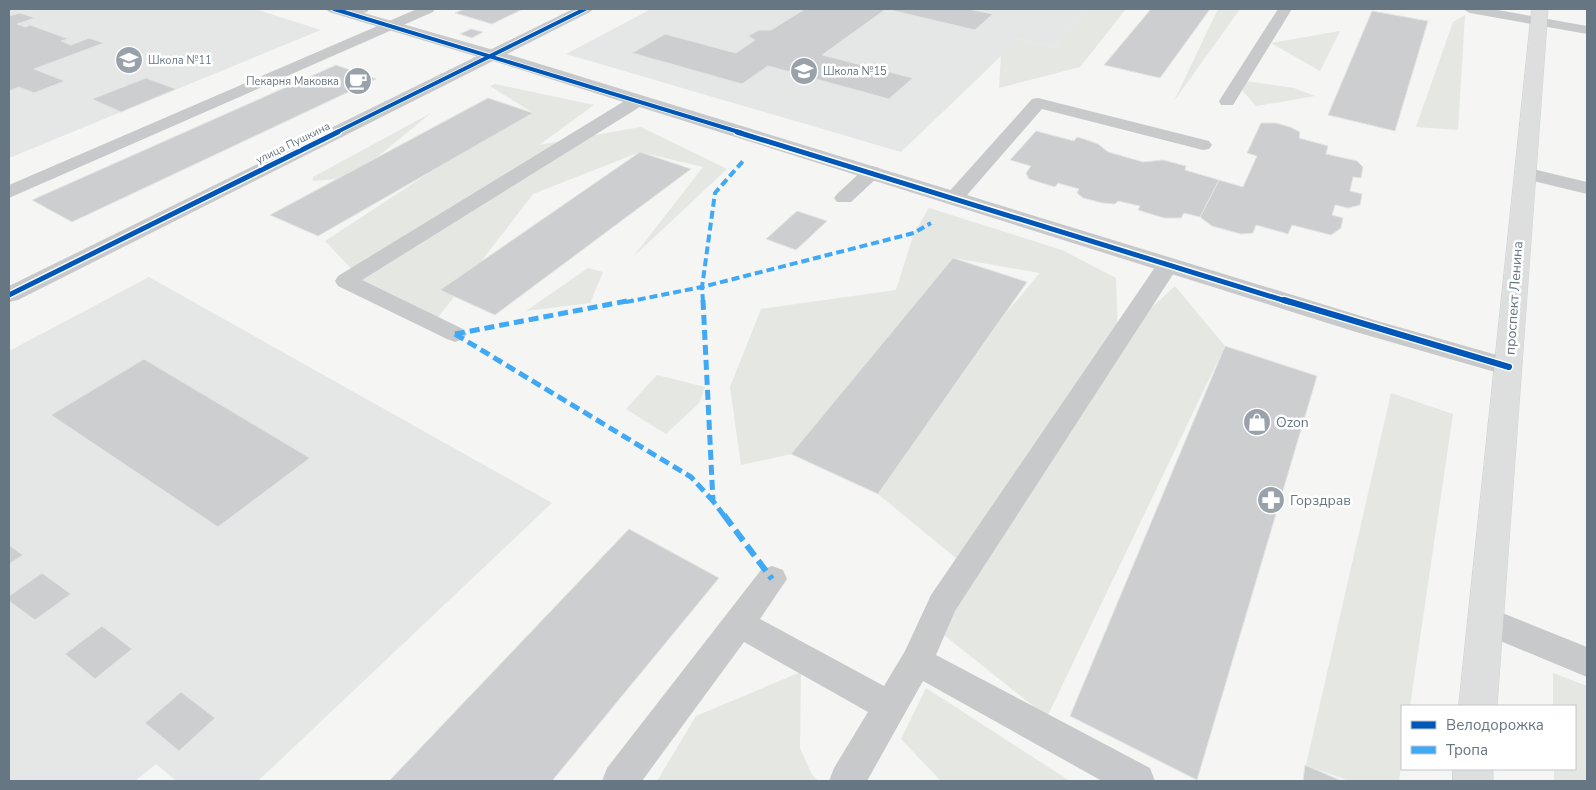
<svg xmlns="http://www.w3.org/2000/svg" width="1596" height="790" viewBox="0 0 1596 790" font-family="'Nunito Sans',sans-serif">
	<rect width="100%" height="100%" fill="#f5f5f4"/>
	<!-- built -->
	<g fill="#e5e7e7">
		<polygon points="9,9 255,9 321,30 9,158"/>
		<polygon points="651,9 1090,9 1053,47 1019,39 901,152 566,54"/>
		<polygon points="149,277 552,503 258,781 176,781 156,764 135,781 9,781 9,351"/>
	</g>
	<!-- green -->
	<g fill="#e4e7e2">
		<polygon points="1090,9 1126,9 1080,67 999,88 1001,55 1019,39 1053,47"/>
		<polygon points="1218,9 1240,9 1174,101"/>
		<polygon points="1465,15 1458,130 1416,127 1453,22"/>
		<polygon points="1340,31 1320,71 1271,43"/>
		<polygon points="1232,79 1294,88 1315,96 1256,106"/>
		<polygon points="495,84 594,105 539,145 641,127 727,169 633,257 703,167 640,152 533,194 433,324 378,297 325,241 432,171 533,113 490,86"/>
		<polygon points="431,113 376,158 337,179 313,181 313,177"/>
		<polygon points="929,208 1062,250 1116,278 1118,338 1175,286 1225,346 1047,717 944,635 957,559 878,494 1006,313 1040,273 953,258 791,454 741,465 730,387 761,309 896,290 914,233"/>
		<polygon points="588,268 603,272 590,303 526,311"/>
		<polygon points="657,375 705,387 699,403 666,434 626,409"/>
		<polygon points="1391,393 1453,414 1410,706 1402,706 1402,759 1399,781 1349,781 1306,765"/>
		<polygon points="801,672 800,748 812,775 819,781 657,781 696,716"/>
		<polygon points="1553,673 1587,686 1587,781 1554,781 1554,769 1575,769 1575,706 1553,706"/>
		<polygon points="926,688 1070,781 941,781 901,739"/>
	</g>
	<!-- building -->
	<g fill="#cccecf" stroke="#e4e4e4">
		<polygon points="464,9 523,9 492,24 455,13"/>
		<polygon points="805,9 968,9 993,14 975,30 886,9 822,55 913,78 889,99 768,66 742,84 632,53 665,34 736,53 755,40 748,36 759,30 771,30"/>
		<polygon points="1151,9 1210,9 1160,78 1104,65"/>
		<polygon points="1372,11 1428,21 1395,131 1328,115"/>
		<polygon points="20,13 35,18 17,24 25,27 30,25 69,39 61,41 71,45 89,38 104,43 34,69 65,81 34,93 19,87 9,91 9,16"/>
		<polygon points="471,29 483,32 472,38 460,34"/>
		<polygon points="336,65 376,79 72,222 32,200"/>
		<polygon points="146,78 176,89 121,112 92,99"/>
		<polygon points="488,98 533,113 318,236 270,215"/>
		<polygon points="1261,123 1276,123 1290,127 1300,132 1299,138 1328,146 1326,154 1357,161 1363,167 1361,178 1353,177 1350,191 1362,194 1360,205 1348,208 1335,205 1332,215 1343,218 1341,228 1331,235 1292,225 1288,234 1256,225 1253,233 1241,234 1212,226 1200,217 1219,180 1243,187 1257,156 1247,153"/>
		<polygon points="1036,131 1074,141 1077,137 1084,139 1098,144 1108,152 1143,162 1163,160 1186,166 1185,170 1219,180 1200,217 1184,213 1181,218 1164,218 1138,210 1140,206 1118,201 1115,204 1103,203 1083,198 1077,193 1079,189 1058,183 1055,187 1029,179 1026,173 1031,166 1010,160"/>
		<polygon points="640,152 691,169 495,315 440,290"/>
		<polygon points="797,211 827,221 796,250 766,239"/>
		<polygon points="953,258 1027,282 878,494 791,454"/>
		<polygon points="1225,346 1317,376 1197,780 1070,716"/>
		<polygon points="144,359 310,458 218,527 51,415"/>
		<polygon points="629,529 719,578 552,781 389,781"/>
		<polygon points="9,545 23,555 9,564"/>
		<polygon points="42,573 71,594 35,620 9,601 9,596"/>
		<polygon points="102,626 132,649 95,679 65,654"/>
		<polygon points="181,692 215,718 179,751 145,723"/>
		<polygon points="1305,765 1342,781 1303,781"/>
	</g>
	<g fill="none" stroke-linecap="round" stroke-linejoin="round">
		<!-- secondary casing -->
		<g stroke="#d2d3d4" stroke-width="1">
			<g id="secondary">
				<polygon points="1532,9 1548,9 1497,706 1459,706"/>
				<rect x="1453" y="769" width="40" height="12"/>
			</g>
		</g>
		<!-- service -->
		<g fill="#c8c9ca" fill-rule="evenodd">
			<polygon points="349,9 369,9 367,12 350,17 343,13"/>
			<polygon points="417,9 435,9 433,12 9,198 9,185"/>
			<polygon points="1278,9 1292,9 1233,105 1221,105 1219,101"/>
			<polygon points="1463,9 1492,9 1587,26 1587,34 1470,13"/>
			<polygon points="637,96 643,97 645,101 643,105 362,280 463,329 467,334 463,339 455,342 447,339 338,286 335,281 338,276 631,97"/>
			<polygon points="1038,98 1209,141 1212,145 1209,149 1203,150 1042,109 961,202 947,202 944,198 947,194 1032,99"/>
			<polygon points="872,166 879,168 881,172 879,176 851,202 837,202 834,198 837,194 865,168"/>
			<polygon points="1524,167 1587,182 1587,194 1517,177 1515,173 1517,169"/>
			<polygon points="1168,259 1176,260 1179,265 955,611 936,655 1150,768 1155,781 1102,781 923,681 867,781 829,781 834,768 868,712 744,642 642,781 602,781 607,768 761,570 772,566 783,570 787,579 760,619 884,686 905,651 931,595 1160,260"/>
			<polygon points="1485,606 1587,647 1587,677 1474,630 1469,620 1474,610"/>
		</g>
		<!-- minor -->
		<polygon fill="#c8c9ca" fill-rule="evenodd" points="326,9 350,9 497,51 499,55 497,59 485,59 329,12"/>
		<!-- tertiary -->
		<polygon fill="#c8c9ca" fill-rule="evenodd" points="573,9 593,9 590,12 507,54 1374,320 1518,361 1522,367 1518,373 1509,376 1356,332 493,61 18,300 9,302 9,286"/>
		<!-- secondary -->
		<use href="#secondary" fill="#dddede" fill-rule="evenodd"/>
		<!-- quiet-far2 -->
		<g stroke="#3fa9f5" stroke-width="4" stroke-dasharray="8 4" stroke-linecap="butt">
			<polyline points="626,302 702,287 914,233 931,223"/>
			<polyline points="703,302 702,287 715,193 743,161"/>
		</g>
		<!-- quiet-far1 -->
		<g stroke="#3fa9f5" stroke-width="5" stroke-dasharray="10 5" stroke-linecap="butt">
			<polyline points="703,300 713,501 725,517"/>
			<polyline points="455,334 632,300"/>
			<polyline points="455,334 691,477 713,501"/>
		</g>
		<!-- quiet -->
		<polyline stroke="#3fa9f5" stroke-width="6" stroke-dasharray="13 6" stroke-linecap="butt" points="724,515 772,579"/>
		<!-- cycleway-far2 casing -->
		<g stroke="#fff" stroke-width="5.5">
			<g id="cycleway-far2">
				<polyline points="334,9 742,133"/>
				<polyline points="335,133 585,9"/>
			</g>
		</g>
		<!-- cycleway-far1 casing -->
		<g stroke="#fff" stroke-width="8">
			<g id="cycleway-far1">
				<polyline points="737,132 1289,302"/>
				<polyline points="9,295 338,132"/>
			</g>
		</g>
		<!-- cycleway casing -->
		<g stroke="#fff" stroke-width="9">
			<polyline id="cycleway" points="1284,300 1509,367"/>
		</g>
		<!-- cycleway-far2 -->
		<use href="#cycleway-far2" stroke="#0057b8" stroke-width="4"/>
		<!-- cycleway-far1 -->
		<use href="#cycleway-far1" stroke="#0057b8" stroke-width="5"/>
		<!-- cycleway -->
		<use href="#cycleway" stroke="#0057b8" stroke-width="6"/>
	</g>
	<!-- icons -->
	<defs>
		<g id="school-disc" transform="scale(1.4375)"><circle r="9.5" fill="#99a2ab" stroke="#fff"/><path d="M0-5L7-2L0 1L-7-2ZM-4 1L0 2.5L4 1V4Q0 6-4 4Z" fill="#fff"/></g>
		<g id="cafe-disc" transform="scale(1.4375)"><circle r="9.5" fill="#99a2ab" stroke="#fff"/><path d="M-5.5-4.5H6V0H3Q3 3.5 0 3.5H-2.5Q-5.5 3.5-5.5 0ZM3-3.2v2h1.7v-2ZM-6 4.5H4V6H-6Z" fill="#fff"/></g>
		<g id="shop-disc" transform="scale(1.4375)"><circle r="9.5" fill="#99a2ab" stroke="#fff"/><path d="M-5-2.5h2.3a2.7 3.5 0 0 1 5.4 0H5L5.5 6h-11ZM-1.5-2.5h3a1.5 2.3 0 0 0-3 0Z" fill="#fff"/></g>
		<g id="pharmacy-disc" transform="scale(1.4375)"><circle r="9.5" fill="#99a2ab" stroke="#fff"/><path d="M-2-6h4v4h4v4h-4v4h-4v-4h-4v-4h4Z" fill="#fff"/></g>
	</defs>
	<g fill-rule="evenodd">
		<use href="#school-disc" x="129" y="60"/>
		<use href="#school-disc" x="804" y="71"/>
		<use href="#cafe-disc" x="358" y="81"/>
		<use href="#shop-disc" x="1257" y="422"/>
		<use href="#pharmacy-disc" x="1271" y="500"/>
	</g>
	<g text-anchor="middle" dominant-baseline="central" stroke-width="5" stroke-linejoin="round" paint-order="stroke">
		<!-- far-poi labels -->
		<g font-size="11" fill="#677683" stroke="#fff" text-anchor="start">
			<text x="148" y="60">Школа №11</text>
			<text x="823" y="71">Школа №15</text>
			<text x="339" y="81" text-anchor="end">Пекарня Маковка</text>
		</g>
		<!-- far-street labels -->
		<g font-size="11" fill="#677683" stroke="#fff">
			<text transform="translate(293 143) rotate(-26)">улица Пушкина</text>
		</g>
		<!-- street labels -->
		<g font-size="14" fill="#677683" stroke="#fff">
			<text transform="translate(1514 298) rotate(-86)">проспект Ленина</text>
		</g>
		<!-- poi labels -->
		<g font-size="14" fill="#677683" stroke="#fff" text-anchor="start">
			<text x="1276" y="422">Ozon</text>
			<text x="1290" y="500">Горздрав</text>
		</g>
	</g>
	<!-- border -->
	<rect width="1596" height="790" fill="none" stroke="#677683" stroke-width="20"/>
	<!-- legend -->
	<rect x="1401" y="705" width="175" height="65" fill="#ffffff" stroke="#c2c8cd"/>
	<rect x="1411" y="721" width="25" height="8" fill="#0057b8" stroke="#c2c8cd"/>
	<text x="1446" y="730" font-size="15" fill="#677683">Велодорожка</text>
	<rect x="1411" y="746" width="25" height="8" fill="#3fa9f5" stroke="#c2c8cd"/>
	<text x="1446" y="755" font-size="15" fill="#677683">Тропа</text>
</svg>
